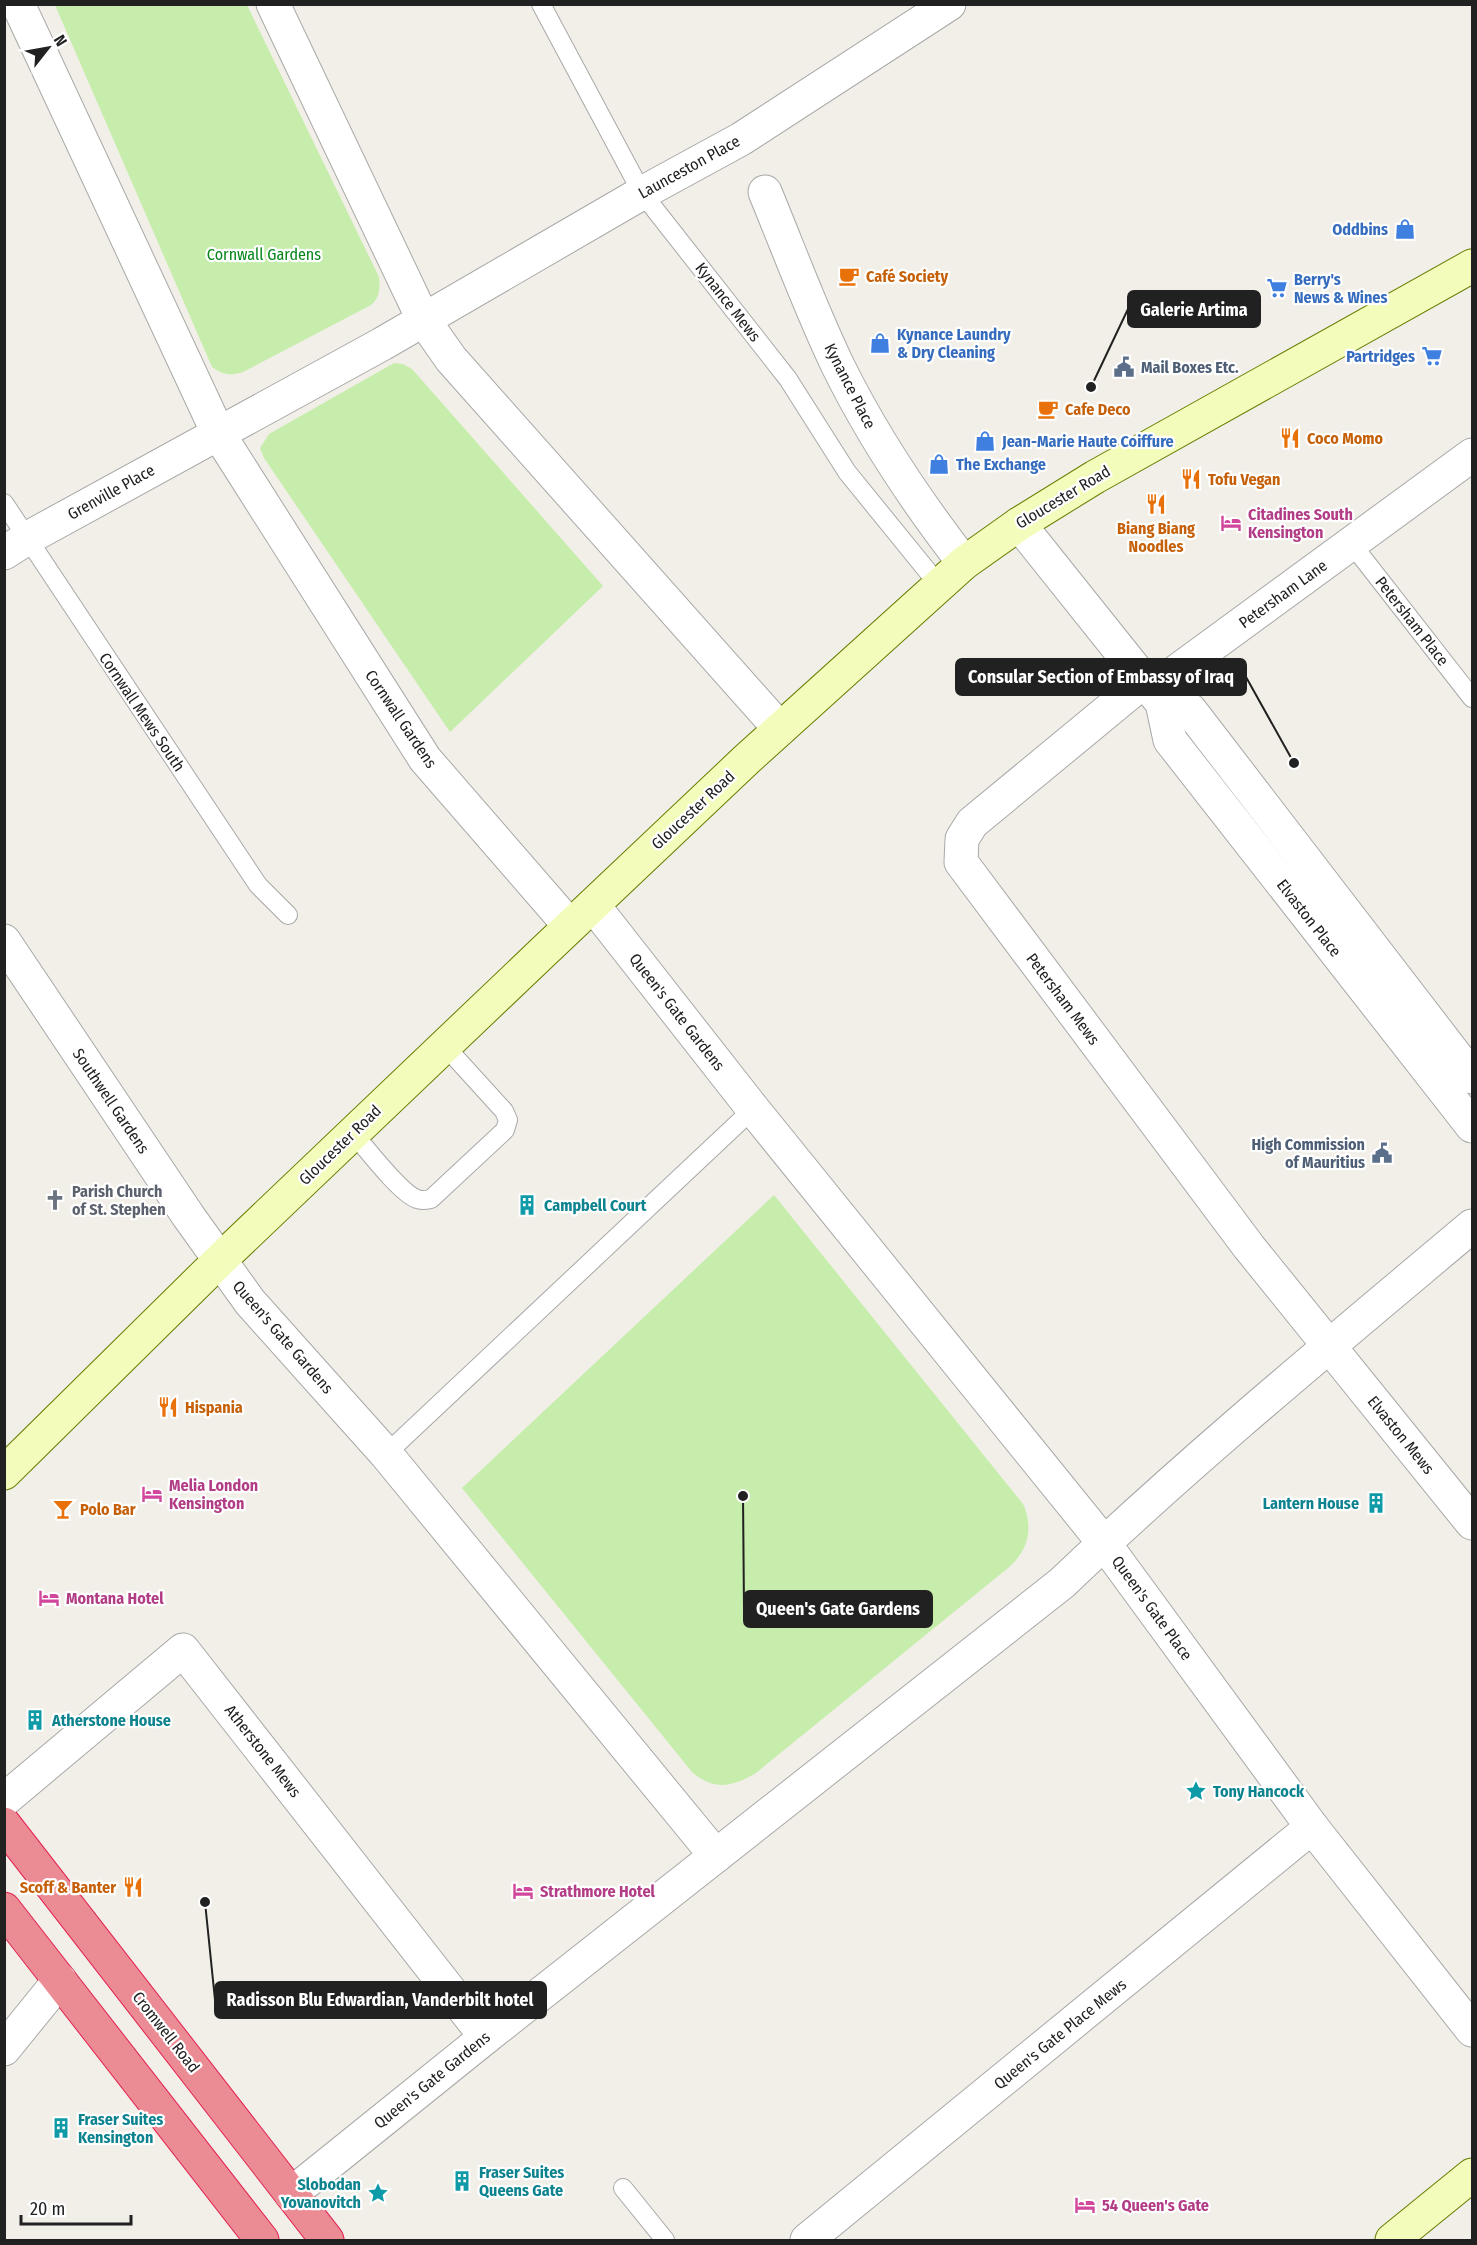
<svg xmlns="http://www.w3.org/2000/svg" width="1477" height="2245" viewBox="0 0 1477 2245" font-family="'Fira Sans Condensed',sans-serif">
	<rect width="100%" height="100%" fill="#f1efe7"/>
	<!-- grass -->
	<g fill="#c6edab">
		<path d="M55,5H247L379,277C380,289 380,297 371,305L243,372C230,376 223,375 212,367Z"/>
		<polygon points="394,363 403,364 412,369 603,586 450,732 264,458 260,448 269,434"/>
		<path d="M774,1195L1023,1504C1034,1528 1028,1551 1008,1568L756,1773C732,1787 714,1791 692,1772L462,1488Z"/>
	</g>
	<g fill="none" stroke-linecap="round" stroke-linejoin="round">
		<!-- lane casing -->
		<g stroke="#a8a8a8" stroke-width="20">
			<g id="lane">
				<polyline points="541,4 642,193 788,379 847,472 938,584"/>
				<polyline points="4,503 258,885 288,915"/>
				<polyline points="1351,543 1472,698"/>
				<path d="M353,1133C366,1148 400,1193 417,1199C422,1201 426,1200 431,1199L505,1130L508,1120L504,1111L444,1045"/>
				<polyline points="386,1454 753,1109"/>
				<polyline points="623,2188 665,2240"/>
			</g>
		</g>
		<!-- street casing -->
		<g stroke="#a8a8a8" stroke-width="35">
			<g id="street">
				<polyline points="18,4 218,433 425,759 570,926"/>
				<polyline points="273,4 423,319 451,359 780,729"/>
				<path d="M765,192C789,250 811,310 838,366C873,437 916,501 964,563"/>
				<polyline points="1019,524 1162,703 1170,740 1472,1126"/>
				<polyline points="4,553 26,539 382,344 642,193 741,139 949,4"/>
				<polyline points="1144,681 972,823 962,839 961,862 1249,1247 1472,1523"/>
				<polyline points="1151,690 1472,455"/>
				<polyline points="1162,703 1190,710 1472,1077"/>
				<polyline points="593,905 753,1109 1104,1543 1312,1827 1472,2030"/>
				<polyline points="4,941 189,1217 250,1302 386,1454 716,1856"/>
				<polyline points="4,1800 183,1650 486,2037"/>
				<polyline points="4,2049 60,1980"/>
				<path d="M291,2194L486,2037L1062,1583C1193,1458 1334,1342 1472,1226"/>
				<polyline points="807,2240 1312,1827"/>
			</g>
		</g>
		<!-- secondary casing -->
		<g stroke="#667f00" stroke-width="35">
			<g id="secondary">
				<polyline points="4,1473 219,1261 541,954 747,759 964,563 1019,524 1095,477 1472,266"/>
				<polyline points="1392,2240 1472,2175"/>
			</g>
		</g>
		<!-- highway casing -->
		<g stroke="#e32052" stroke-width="35">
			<g id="highway">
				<polyline points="4,1824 327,2240"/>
				<polyline points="4,1909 262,2240"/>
			</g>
		</g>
		<!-- lane -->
		<use href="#lane" stroke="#fff" stroke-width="18"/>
		<!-- street -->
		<use href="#street" stroke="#fff" stroke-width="33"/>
		<!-- secondary -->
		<use href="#secondary" stroke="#f3fcba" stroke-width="33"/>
		<!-- highway -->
		<use href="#highway" stroke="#eb8c95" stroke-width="33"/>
	</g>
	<!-- icons -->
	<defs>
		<g id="shop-bare" transform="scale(1.62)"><path d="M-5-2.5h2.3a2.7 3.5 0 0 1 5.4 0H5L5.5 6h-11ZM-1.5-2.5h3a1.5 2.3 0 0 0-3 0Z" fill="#3f7fe0" stroke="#fff" stroke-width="2.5" paint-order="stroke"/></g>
		<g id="cafe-bare" transform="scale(1.62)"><path d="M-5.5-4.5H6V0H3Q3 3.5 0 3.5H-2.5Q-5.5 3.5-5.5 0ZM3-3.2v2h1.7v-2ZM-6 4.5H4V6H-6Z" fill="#e8710a" stroke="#fff" stroke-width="2.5" paint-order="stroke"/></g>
		<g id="supermarket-bare" transform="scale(1.62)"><path d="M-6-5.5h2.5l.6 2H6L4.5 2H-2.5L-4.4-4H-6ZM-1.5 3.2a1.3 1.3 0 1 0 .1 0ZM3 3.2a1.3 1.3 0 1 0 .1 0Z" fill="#3f7fe0" stroke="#fff" stroke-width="2.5" paint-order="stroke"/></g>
		<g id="civic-bare" transform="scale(1.62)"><path d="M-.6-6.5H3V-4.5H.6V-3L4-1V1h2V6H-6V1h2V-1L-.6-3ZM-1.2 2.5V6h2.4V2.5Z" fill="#5c6f8a" stroke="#fff" stroke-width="2.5" paint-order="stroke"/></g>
		<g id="restaurant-bare" transform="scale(1.62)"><path d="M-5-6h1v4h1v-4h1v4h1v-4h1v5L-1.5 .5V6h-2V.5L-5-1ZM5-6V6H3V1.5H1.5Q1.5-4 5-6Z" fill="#e8710a" stroke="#fff" stroke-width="2.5" paint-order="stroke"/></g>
		<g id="hotel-bare" transform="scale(1.62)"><path d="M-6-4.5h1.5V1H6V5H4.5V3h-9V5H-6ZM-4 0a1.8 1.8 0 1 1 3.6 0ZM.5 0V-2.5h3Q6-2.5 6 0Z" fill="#d1479c" stroke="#fff" stroke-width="2.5" paint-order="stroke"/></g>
		<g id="church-bare" transform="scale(1.62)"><path d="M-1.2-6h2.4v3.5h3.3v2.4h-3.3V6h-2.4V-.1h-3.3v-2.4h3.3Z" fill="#6b7280" stroke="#fff" stroke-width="2.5" paint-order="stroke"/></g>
		<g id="building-bare" transform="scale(1.62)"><path d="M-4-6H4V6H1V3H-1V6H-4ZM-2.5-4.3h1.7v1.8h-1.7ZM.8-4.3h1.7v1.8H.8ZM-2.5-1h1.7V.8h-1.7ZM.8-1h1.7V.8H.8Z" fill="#0f9aa8" stroke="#fff" stroke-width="2.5" paint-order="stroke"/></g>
		<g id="bar-bare" transform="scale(1.62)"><path d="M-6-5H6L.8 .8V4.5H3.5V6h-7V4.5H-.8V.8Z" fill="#e8710a" stroke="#fff" stroke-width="2.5" paint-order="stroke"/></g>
		<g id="sight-bare" transform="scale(1.62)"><path d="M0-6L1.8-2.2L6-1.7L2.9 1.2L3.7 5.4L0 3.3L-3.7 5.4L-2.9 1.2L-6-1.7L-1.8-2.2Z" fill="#0f9aa8" stroke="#fff" stroke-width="2.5" paint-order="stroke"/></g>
	</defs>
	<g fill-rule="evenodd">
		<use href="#shop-bare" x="1405" y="229"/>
		<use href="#cafe-bare" x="849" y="276"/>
		<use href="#supermarket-bare" x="1277" y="288"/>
		<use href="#shop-bare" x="880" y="343"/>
		<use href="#supermarket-bare" x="1432" y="356"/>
		<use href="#civic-bare" x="1124" y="367"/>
		<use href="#cafe-bare" x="1048" y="409"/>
		<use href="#restaurant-bare" x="1290" y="438"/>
		<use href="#shop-bare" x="985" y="441"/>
		<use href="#shop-bare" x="939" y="464"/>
		<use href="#restaurant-bare" x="1191" y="479"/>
		<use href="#restaurant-bare" x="1156" y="504"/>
		<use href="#hotel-bare" x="1231" y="523"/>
		<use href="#civic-bare" x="1382" y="1153"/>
		<use href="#church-bare" x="55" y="1200"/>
		<use href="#building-bare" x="527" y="1205"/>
		<use href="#restaurant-bare" x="168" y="1407"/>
		<use href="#hotel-bare" x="152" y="1494"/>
		<use href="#building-bare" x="1376" y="1503"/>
		<use href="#bar-bare" x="63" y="1509"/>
		<use href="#hotel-bare" x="49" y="1598"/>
		<use href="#building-bare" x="35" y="1720"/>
		<use href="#sight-bare" x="1196" y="1791"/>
		<use href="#restaurant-bare" x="133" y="1887"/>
		<use href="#hotel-bare" x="523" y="1891"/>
		<use href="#building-bare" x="61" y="2128"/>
		<use href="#building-bare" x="462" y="2181"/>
		<use href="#sight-bare" x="378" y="2193"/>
		<use href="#hotel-bare" x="1085" y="2205"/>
	</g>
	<g text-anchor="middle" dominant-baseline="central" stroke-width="4.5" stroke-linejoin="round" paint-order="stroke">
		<!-- street labels -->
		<g font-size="16" fill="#212121" stroke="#fff">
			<text transform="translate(689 167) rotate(-29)">Launceston Place</text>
			<text transform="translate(728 302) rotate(52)">Kynance Mews</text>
			<text transform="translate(850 386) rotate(63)">Kynance Place</text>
			<text transform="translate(111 492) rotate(-29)">Grenville Place</text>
			<text transform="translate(1063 497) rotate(-31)">Gloucester Road</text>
			<text transform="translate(1283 594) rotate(-36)">Petersham Lane</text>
			<text transform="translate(1412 621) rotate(52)">Petersham Place</text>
			<text transform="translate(142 712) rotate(56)">Cornwall Mews South</text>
			<text transform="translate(401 719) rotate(56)">Cornwall Gardens</text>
			<text transform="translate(693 810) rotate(-43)">Gloucester Road</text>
			<text transform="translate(1309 918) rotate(52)">Elvaston Place</text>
			<text transform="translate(1063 999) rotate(53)">Petersham Mews</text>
			<text transform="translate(677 1012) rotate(52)">Queen's Gate Gardens</text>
			<text transform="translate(111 1101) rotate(56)">Southwell Gardens</text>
			<text transform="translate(340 1145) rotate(-44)">Gloucester Road</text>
			<text transform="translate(283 1337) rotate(49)">Queen's Gate Gardens</text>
			<text transform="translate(1401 1435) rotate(51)">Elvaston Mews</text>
			<text transform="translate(1152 1608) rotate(54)">Queen's Gate Place</text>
			<text transform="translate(263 1751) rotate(52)">Atherstone Mews</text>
			<text transform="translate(166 2032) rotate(52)">Cromwell Road</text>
			<text transform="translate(1060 2034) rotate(-39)">Queen's Gate Place Mews</text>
			<text transform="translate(432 2080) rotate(-39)">Queen's Gate Gardens</text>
		</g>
		<!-- shop labels -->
		<g font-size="16" font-weight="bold" fill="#366cbe" stroke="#fff" text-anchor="start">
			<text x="1388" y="229" text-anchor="end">Oddbins</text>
			<text x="1294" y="279">Berry's<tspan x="1294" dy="18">News &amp; Wines</tspan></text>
			<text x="897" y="334">Kynance Laundry<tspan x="897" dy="18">&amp; Dry Cleaning</tspan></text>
			<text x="1415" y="356" text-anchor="end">Partridges</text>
			<text x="1002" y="441">Jean-Marie Haute Coiffure</text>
			<text x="956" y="464">The Exchange</text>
		</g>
		<!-- park labels -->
		<g font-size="16" fill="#07861d" stroke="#fff">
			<text x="264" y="254">Cornwall Gardens</text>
		</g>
		<!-- food labels -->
		<g font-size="16" font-weight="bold" fill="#c56008" stroke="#fff" text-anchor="start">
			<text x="866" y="276">Café Society</text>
			<text x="1065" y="409">Cafe Deco</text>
			<text x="1307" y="438">Coco Momo</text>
			<text x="1208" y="479">Tofu Vegan</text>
			<text x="1156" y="528" text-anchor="middle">Biang Biang<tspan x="1156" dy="18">Noodles</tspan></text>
			<text x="185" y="1407">Hispania</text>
			<text x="80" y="1509">Polo Bar</text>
			<text x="116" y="1887" text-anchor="end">Scoff &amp; Banter</text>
		</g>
		<!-- service labels -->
		<g font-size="16" font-weight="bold" fill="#4e5e75" stroke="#fff" text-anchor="start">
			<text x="1141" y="367">Mail Boxes Etc.</text>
			<text x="1365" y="1144" text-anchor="end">High Commission<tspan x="1365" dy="18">of Mauritius</tspan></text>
		</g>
		<!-- hotel labels -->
		<g font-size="16" font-weight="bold" fill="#b23c85" stroke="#fff" text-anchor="start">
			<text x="1248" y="514">Citadines South<tspan x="1248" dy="18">Kensington</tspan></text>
			<text x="169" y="1485">Melia London<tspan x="169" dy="18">Kensington</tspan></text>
			<text x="66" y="1598">Montana Hotel</text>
			<text x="540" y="1891">Strathmore Hotel</text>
			<text x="1102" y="2205">54 Queen's Gate</text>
		</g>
		<!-- worship labels -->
		<g font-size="16" font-weight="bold" fill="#5b616d" stroke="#fff" text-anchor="start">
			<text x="72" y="1191">Parish Church<tspan x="72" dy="18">of St. Stephen</tspan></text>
		</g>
		<!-- culture labels -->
		<g font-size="16" font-weight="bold" fill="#0d838f" stroke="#fff" text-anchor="start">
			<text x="544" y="1205">Campbell Court</text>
			<text x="1359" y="1503" text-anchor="end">Lantern House</text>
			<text x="52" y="1720">Atherstone House</text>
			<text x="1213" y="1791">Tony Hancock</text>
			<text x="78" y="2119">Fraser Suites<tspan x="78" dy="18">Kensington</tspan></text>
			<text x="479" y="2172">Fraser Suites<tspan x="479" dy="18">Queens Gate</tspan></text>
			<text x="361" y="2184" text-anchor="end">Slobodan<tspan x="361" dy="18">Yovanovitch</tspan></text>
		</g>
	</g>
	<!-- callouts -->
	<path fill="none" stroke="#212121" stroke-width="2" d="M1091 387L1128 309M1294 763L1246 677M743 1496L744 1609M205 1902L215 2000"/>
	<g fill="#212121" stroke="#fff" stroke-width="2">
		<circle cx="1091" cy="387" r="6"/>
		<circle cx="1294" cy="763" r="6"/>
		<circle cx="743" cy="1496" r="6"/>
		<circle cx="205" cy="1902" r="6"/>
	</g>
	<g fill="#212121" stroke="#212121" stroke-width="2">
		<rect x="1128" y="291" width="132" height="36" rx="6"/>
		<rect x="956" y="659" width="290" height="36" rx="6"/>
		<rect x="744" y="1591" width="188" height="36" rx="6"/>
		<rect x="215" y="1982" width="331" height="36" rx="6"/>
	</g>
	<g font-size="18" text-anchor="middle" font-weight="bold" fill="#fff">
		<text x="1194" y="316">Galerie Artima</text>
		<text x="1101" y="683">Consular Section of Embassy of Iraq</text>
		<text x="838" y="1615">Queen's Gate Gardens</text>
		<text x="380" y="2006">Radisson Blu Edwardian, Vanderbilt hotel</text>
	</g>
	<!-- border -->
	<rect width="1477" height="2245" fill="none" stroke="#212121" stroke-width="12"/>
	<!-- north arrow -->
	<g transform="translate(48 48) rotate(59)" stroke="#ffffff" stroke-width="4.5" paint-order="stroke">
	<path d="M0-4.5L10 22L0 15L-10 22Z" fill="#212121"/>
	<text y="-9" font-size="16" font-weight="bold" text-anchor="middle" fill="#212121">N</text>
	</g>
	<!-- scale -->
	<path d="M21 2215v9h110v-9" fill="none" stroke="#212121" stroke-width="3"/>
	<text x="30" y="2215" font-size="18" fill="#212121" stroke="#ffffff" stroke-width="4.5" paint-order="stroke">20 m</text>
</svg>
